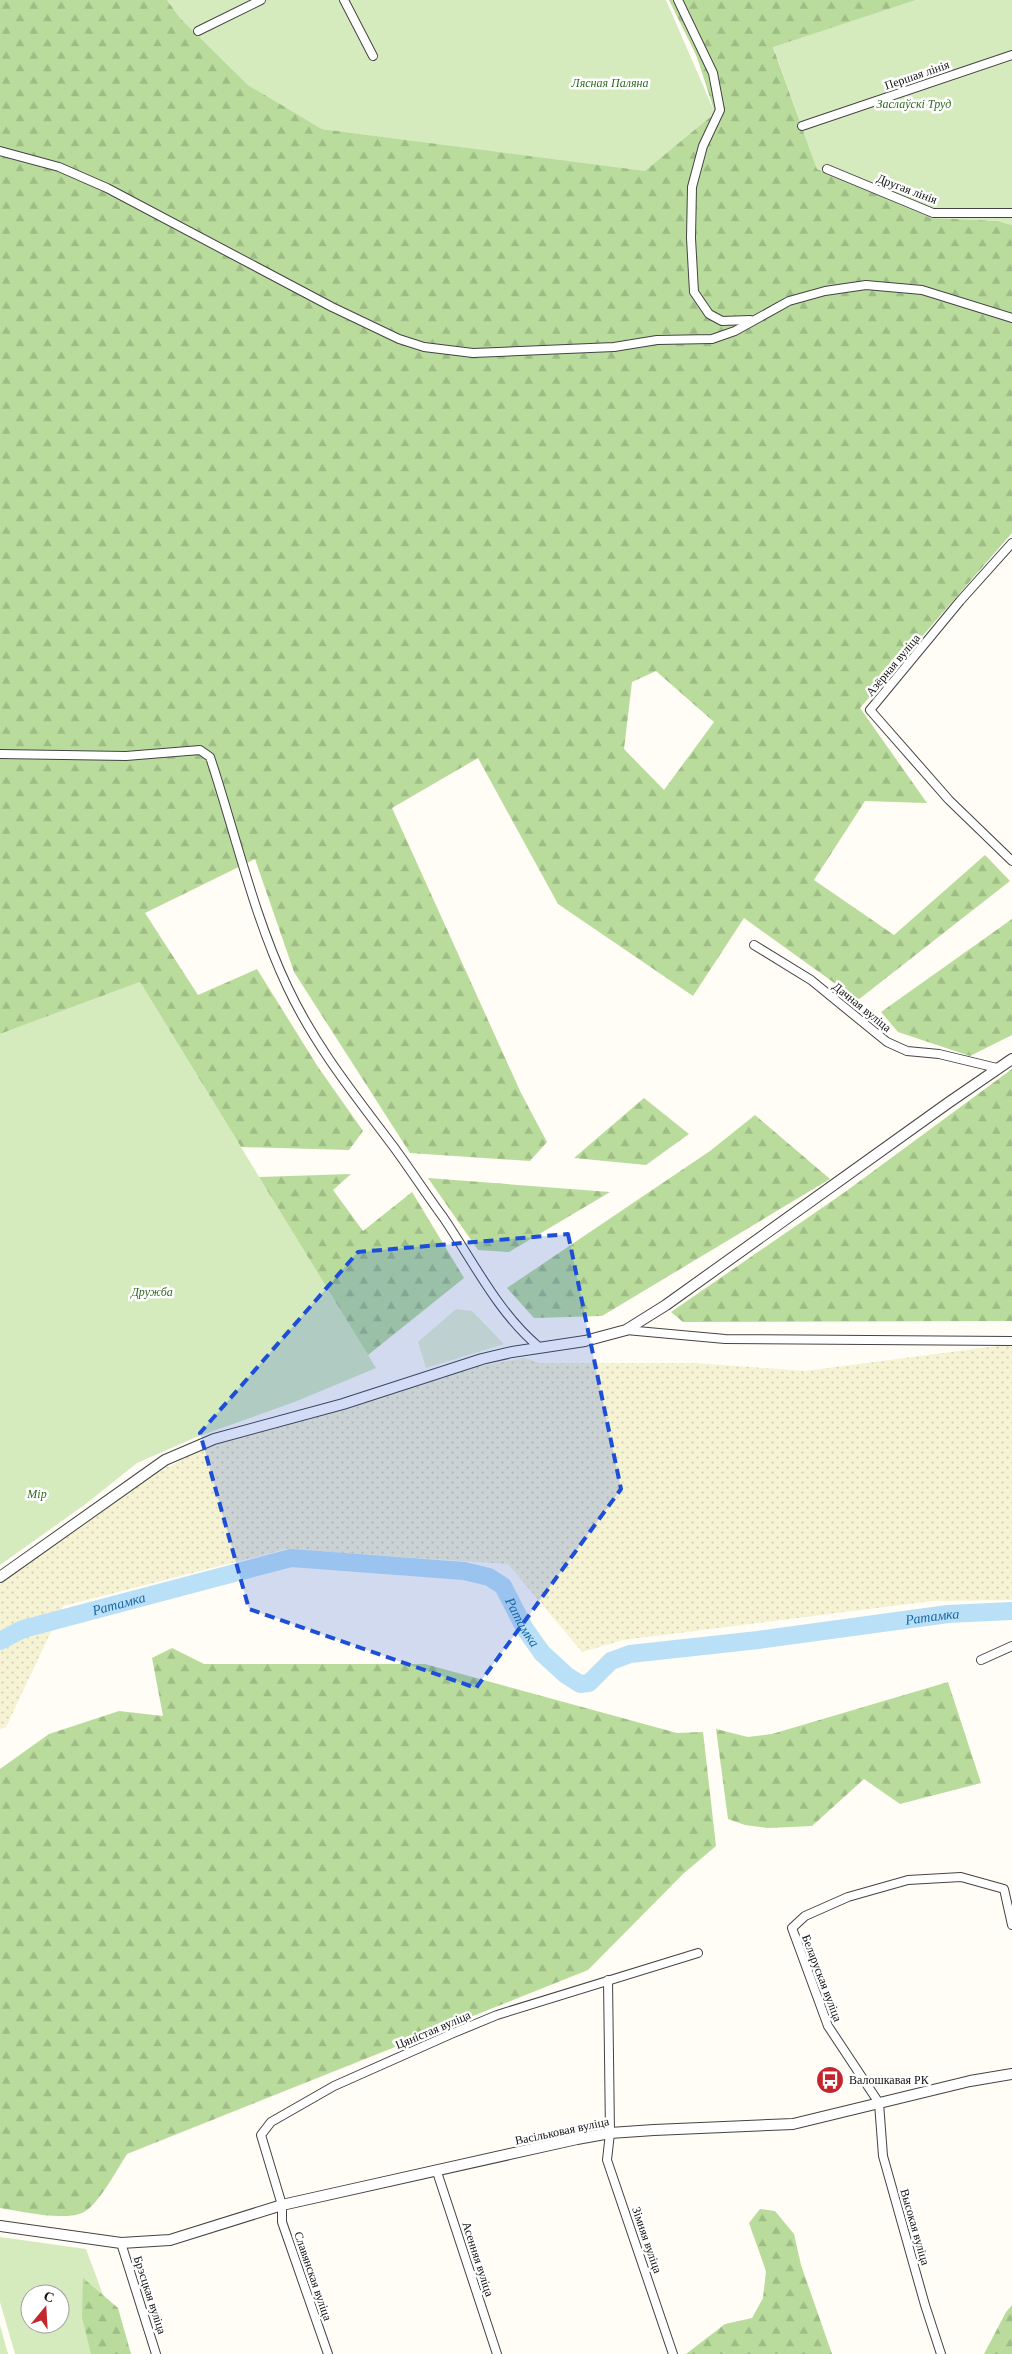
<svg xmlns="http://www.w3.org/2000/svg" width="1012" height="2354" viewBox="0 0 1012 2354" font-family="'Times New Roman',serif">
	<defs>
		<pattern id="farmland-dots" width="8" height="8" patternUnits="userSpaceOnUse" patternTransform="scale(1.25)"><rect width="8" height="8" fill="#f6f3d4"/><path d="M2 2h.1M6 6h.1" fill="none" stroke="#d2cfb5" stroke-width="1.8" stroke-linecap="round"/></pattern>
		<pattern id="forest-firs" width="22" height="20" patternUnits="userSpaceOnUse" patternTransform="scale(1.25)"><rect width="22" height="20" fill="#b9dc9c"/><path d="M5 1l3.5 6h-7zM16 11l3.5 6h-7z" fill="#9ebc85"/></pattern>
	</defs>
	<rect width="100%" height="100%" fill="#fffdf5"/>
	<!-- farmland -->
	<polygon fill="url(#farmland-dots)" points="1012,1344 1012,1600 932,1601 623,1640 582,1652 508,1564 286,1549 63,1606 6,1727 0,1729 0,1582 142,1480 209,1446 480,1366 524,1358 541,1363 695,1363 805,1371"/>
	<!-- green -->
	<g fill="#d5ebbd" fill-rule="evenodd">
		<polygon points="167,0 666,0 715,113 645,172 322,129 248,85 180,18"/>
		<polygon points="916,0 1012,0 1012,225 998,221 931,218 817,169 773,46"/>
		<polygon points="140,982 376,1368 297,1401 194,1438 137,1463 87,1503 0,1565 0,1034"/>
		<path d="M0,2237L86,2249L125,2354H15L0,2302ZM30,2294H60V2324H30Z"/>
		<polygon points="0,2325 8,2354 0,2354"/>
	</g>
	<!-- forest -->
	<g fill="url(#forest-firs)" fill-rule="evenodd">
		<path d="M0,0H167L180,18L248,85L322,129L645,171L715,113L697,57L669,0H916L773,47L817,169L931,218L998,221L1012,225V533L860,708L927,803L865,801L814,880L894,935L985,855L1010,881L858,1000L744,918L693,996L558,904L478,758L392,808L521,1093L547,1142L530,1161L410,1153L294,972L255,859L145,913L198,995L257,969L318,1067L363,1131L349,1150L241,1147L140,982L0,1034ZM656,671L714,722L664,790L624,749L632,682Z"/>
		<polygon points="1012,919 1012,1035 970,1056 898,1032 881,1012"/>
		<polygon points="1012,1069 1012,1321 683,1322 671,1312 845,1192"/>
		<polygon points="644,1098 689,1134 646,1165 574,1158"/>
		<polygon points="755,1115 830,1179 602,1316 534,1318 507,1288 710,1151"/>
		<polygon points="351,1174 333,1190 363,1231 412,1192 464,1278 368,1355 259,1177"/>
		<polygon points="428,1178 610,1192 509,1252 478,1250"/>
		<path d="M172,1648L204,1664H425L677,1733L703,1732L716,1846L683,1874L588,1970L127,2154C118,2168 98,2205 84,2212C65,2222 21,2211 0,2208V1769L49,1734L119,1711L163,1716L152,1658Z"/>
		<polygon points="948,1682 981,1783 900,1804 864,1779 812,1826 768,1828 745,1825 728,1819 716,1729 748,1737 772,1734"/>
		<polygon points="760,2209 775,2211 794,2234 801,2265 832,2354 686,2354 725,2324 752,2318 763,2298 766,2271 749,2223"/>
		<polygon points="83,2278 118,2308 131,2354 91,2354 82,2317"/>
		<polygon points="1012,2305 1012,2354 984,2354 1006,2312"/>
	</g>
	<!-- pitch -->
	<polygon fill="#e6f2cf" points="456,1309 472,1311 504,1344 426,1368 418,1342"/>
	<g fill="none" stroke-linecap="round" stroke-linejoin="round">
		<!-- river -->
		<path stroke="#b9e0f7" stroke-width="18" id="s1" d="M0,1641L23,1629L291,1558L464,1571L489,1577L503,1586L525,1629L542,1653L566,1675L580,1684L589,1683L611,1661L630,1654L758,1640L948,1614L1012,1611"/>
		<!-- minor casing -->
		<g stroke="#444" stroke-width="10">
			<g id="minor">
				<polyline points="344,0 373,56"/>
				<polyline points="678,0 713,73 720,110 703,146 692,187 691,238 694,292 709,314 722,321 750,320"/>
				<polyline points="198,31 261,0"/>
				<polyline points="802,126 1012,55"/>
				<polyline points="0,151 59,167 107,188 332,307 399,339 424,347 473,353 614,347 657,340 712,339 735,331 789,301 825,291 866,285 922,290 1012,318"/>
				<polyline points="827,169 933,213 1012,213"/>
				<polyline points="1012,543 960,601 870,710 949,800 1012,861"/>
				<path d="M0,754L126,756L200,750L210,757C235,832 253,914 287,986C315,1046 354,1094 393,1146C410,1169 426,1194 443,1217C473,1261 498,1313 539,1347"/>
				<polyline points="754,945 811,980 887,1042 907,1051 939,1054 997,1068"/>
				<polyline points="626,1330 725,1339 1012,1341"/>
				<polyline points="981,1660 1012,1646"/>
				<polyline points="608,1980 610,2133 607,2160 673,2354"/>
				<polyline points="437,2172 497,2354"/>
				<polyline points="121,2243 156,2354"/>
				<polyline points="328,2354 282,2222 282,2205 261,2135 271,2122 334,2086 451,2034 497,2015 698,1953"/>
				<polyline points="941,2354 925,2305 883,2156 879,2103 828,2026 792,1928 805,1916 848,1897 908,1880 961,1877 1004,1889 1012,1925"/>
			</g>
		</g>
		<!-- tertiary casing -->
		<g stroke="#444" stroke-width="12">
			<g id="tertiary">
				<polyline points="0,1577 165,1460 214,1439 343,1404 482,1359 512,1352 585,1341 626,1330 666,1305 948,1103 1012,1059"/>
				<polyline points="0,2226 121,2243 170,2240 282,2205 577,2139 610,2133 654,2130 793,2124 970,2081 1012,2074"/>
			</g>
		</g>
		<!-- minor -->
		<use href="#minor" stroke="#fff" stroke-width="8"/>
		<!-- tertiary -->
		<use href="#tertiary" stroke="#fff" stroke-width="10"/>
	</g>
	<!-- marked area -->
	<path fill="#1d4ed8" fill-opacity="0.2" stroke="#1d4ed8" stroke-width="4" stroke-dasharray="10 6" stroke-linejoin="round" d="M568,1234L621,1489L476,1688L249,1609L200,1433L358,1252Z"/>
	<!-- icons -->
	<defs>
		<g id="bus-disc" transform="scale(1.4375)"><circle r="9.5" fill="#c4262e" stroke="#fff"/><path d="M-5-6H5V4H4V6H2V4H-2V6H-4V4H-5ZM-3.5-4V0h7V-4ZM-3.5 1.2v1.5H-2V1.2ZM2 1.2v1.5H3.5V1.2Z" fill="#fff"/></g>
	</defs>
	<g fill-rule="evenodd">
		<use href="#bus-disc" x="830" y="2080"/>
	</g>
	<g text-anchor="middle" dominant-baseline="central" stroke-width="5" stroke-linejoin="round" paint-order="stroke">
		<!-- street labels -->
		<g font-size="12" fill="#111" stroke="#fff">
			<text transform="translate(917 75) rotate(-19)">Першая лінія</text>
			<text transform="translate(907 189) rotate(21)">Другая лінія</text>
			<text transform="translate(893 665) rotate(-50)">Азёрная вуліца</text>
			<text transform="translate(862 1007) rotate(39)">Дачная вуліца</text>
			<text transform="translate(822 1978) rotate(69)">Беларуская вуліца</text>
			<text transform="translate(433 2030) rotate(-23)">Цяністая вуліца</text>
			<text transform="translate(562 2131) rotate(-12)">Васільковая вуліца</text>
			<text transform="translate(915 2227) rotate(74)">Высокая вуліца</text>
			<text transform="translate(647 2240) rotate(71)">Зімняя вуліца</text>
			<text transform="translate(478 2259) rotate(72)">Асенняя вуліца</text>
			<text transform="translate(313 2276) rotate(71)">Славянская вуліца</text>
			<text transform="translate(150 2295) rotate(72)">Брэсцкая вуліца</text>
		</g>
		<!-- park labels -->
		<g font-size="12" font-style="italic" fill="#2f6b1f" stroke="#fff">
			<text x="610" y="83">Лясная Паляна</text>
			<text x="914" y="104">Заслаўскі Труд</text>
			<text x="152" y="1292">Дружба</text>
			<text x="37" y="1494">Мір</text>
		</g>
		<!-- poi labels -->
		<g font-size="12" fill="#111" stroke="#fff" text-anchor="start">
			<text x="849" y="2080">Валошкавая РК</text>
		</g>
		<!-- water labels -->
		<g font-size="14" font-style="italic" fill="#1768a6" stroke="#fff">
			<text stroke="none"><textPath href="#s1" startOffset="125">Ратамка</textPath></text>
			<text stroke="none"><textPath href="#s1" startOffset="1011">Ратамка</textPath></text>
			<text stroke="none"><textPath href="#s1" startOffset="560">Ратамка</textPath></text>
		</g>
	</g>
	<!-- north arrow -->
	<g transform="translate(45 2309) rotate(18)"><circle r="24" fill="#ffffff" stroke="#a0a0a0"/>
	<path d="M0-4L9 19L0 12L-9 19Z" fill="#c4262e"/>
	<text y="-8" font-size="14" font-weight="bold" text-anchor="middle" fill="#111111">С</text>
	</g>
</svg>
